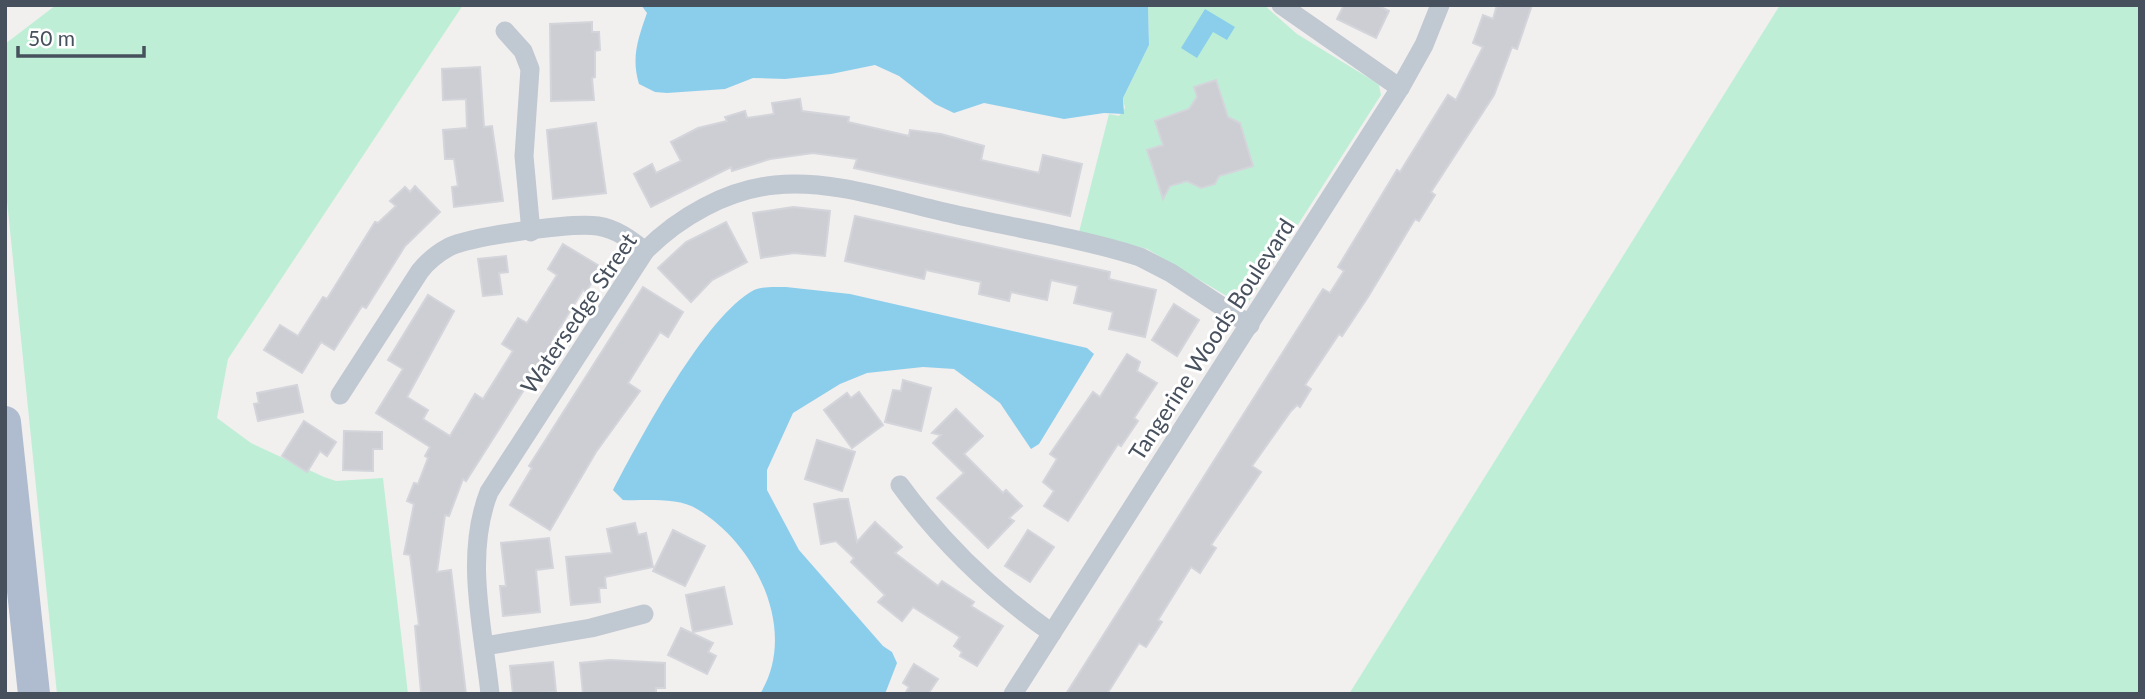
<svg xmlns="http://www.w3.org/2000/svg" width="2145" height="699" viewBox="0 0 2145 699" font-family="Lato,sans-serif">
	<rect width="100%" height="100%" fill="#f2efef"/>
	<!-- green -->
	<g fill="#beefd6">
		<polygon points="56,5 463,5 228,359 217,418 251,443 324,477 336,481 383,478 408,694 57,694 5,181 5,44"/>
		<polygon points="1148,5 1264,5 1297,34 1372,80 1379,85 1381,95 1249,301 1242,305 1147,249 1079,232 1109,114 1119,116 1125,108 1123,98 1149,45"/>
		<polygon points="1780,5 2140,5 2140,694 1349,694"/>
	</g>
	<!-- water -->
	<g fill="#8bceec">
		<path d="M641,5H1148L1149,45L1123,98L1124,114L1104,113L1064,119L984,103L954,113L935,104L899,76L875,65L831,74L785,79L753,78L725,89L667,93L655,92L639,84C631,57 638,39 647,13Z"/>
		<polygon points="1205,9 1235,27 1227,40 1213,32 1197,58 1181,48"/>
		<path d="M786,287L850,294L1087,348L1094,354L1039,444L1031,449L1000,403L954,369L923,367L867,373L840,384L793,413L767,470V490L799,550L883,646L892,652L897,663L885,694H760C799,631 756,544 697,509C678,497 645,501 623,500L613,490C640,439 705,316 754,290C762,286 776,287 786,287Z"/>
	</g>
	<!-- building -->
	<g fill="#ccced4" stroke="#d3d5db" stroke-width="2">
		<polygon points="1344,5 1377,5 1389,11 1376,38 1337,19"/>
		<polygon points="1497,5 1532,5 1517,49 1512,47 1494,95 1431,192 1435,195 1419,221 1415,219 1368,297 1342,336 1339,334 1305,385 1311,389 1300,407 1297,405 1291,411 1252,466 1261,472 1211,545 1216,548 1200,573 1191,567 1158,620 1162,622 1146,647 1139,643 1107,694 1066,694 1323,289 1330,293 1344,271 1338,267 1397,170 1400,172 1448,95 1456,100 1483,47 1473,43 1483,15 1493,19"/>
		<polygon points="592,22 592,32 599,32 600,50 595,51 595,77 592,78 594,100 551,101 550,24"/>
		<polygon points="480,67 484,127 492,126 503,201 454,207 452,187 458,186 454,159 445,159 443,130 467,128 466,99 443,100 442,69"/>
		<polygon points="1216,80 1228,117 1240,123 1253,166 1219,176 1215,184 1201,188 1187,181 1170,186 1163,199 1147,150 1163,145 1155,121 1189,109 1197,97 1194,87"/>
		<polygon points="800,99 802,111 849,117 848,122 909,136 910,130 941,134 984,146 981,160 1039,173 1043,155 1082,164 1070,216 854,168 857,159 813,153 770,159 732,171 731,167 651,207 634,174 652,164 656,173 681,161 671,142 698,128 727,121 725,117 745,111 747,118 774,114 772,103"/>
		<polygon points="596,123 606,193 553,199 547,130"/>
		<polygon points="415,186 440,212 405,246 366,308 362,306 334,350 321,342 302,373 264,350 280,325 298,336 323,297 327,299 375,222 378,223 396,206 390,201 405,187 410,192"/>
		<polygon points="793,207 830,211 825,256 794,253 761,258 753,213"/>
		<polygon points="855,216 1110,272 1109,279 1156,290 1145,337 1109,329 1113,312 1074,303 1078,286 1051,280 1047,300 1011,292 1009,301 979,294 981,282 926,270 924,279 845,261"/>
		<polygon points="726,222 747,262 712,280 691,302 658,268 686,242"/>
		<polygon points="563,244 601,267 586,292 583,290 553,339 555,341 466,481 463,479 449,516 445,515 437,572 451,570 466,694 421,692 415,626 419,625 410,555 404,554 414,504 407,501 414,483 418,484 428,458 425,456 430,447 376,413 403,369 388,360 428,295 454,311 407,397 428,410 423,419 450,436 475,394 483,399 513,351 502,344 518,318 527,323 557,275 548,269"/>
		<polygon points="506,256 508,272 499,273 502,294 483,296 478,259"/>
		<polygon points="643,287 683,312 668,337 660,332 628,383 640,391 596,452 550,530 510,505 532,468 529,466"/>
		<polygon points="1174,304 1199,320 1177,356 1152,340"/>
		<polygon points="1127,354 1140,362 1137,371 1157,383 1134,418 1138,421 1121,446 1118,444 1068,521 1044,506 1054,491 1043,482 1057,459 1050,454 1093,392 1100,397"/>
		<polygon points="903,380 931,388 921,431 885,422 893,390 901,391"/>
		<polygon points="297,385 303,412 258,421 254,404 259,403 257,393"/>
		<polygon points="859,392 883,425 852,448 824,410 847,393 851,398"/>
		<polygon points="956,409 983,436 964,454 1003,493 1006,490 1022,506 1009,518 1014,521 988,548 937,498 964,473 933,443 941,435 932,433"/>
		<polygon points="304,421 336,442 327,456 320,451 307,472 282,456"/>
		<polygon points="344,431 382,432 382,449 373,449 373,471 343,470"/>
		<polygon points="817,440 855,452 842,491 805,479"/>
		<polygon points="840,499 848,499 857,542 875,522 902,547 895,553 938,586 942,581 974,602 971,606 1003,626 977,666 960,656 962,652 954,646 960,637 913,607 902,621 878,602 885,595 851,562 854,558 836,541 821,544 814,504"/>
		<polygon points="635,523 638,535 646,533 653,567 605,577 606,588 599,588 600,602 571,605 566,557 612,553 607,529"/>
		<polygon points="673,530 705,546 685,586 653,571"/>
		<polygon points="1028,530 1054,547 1030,582 1005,566"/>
		<polygon points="549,538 553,568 536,570 540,612 503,616 500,586 506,586 501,543"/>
		<polygon points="724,587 732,624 693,632 686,595"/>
		<polygon points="681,628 713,643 708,652 716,656 707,674 668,655"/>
		<polygon points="610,660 665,663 665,688 656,688 656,694 583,694 580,663"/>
		<polygon points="553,662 556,692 513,694 510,666"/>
		<polygon points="914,664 938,679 928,694 905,694 909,687 903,683"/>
	</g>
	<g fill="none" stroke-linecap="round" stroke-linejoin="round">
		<!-- minor -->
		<g stroke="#c0c8d1" stroke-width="19">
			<polyline points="1281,5 1400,88"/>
			<polyline points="505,31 523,51 530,69 524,156 531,232"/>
			<path d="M340,395L420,271C428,261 438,253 449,247C472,236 573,222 598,226C617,229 631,240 645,251"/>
			<path d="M900,485C943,544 992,591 1052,633"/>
			<polyline points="485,646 591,628 644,614"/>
			<path d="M490,694C483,627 464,556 489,492L645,251C679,217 726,190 775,185C834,179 897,202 953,214C1015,228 1080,238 1140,257L1171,273L1250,325"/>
			<polyline points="1013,694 1400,88 1424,45 1440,5"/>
		</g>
		<!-- primary -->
		<polyline stroke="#afbbce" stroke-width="32" points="5,422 34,694"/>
	</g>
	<g text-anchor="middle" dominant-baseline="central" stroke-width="6" stroke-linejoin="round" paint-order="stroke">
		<!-- street labels -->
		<g font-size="23" fill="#47505d" stroke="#fff">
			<text transform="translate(578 313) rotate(-56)">Watersedge Street</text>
			<text transform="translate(1211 339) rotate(-57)">Tangerine Woods Boulevard</text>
		</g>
	</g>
	<!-- border -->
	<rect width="2145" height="699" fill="none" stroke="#47505d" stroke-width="14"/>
	<!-- scale -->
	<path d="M18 46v10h126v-10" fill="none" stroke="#47505d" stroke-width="3.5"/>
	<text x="28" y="46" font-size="21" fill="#47505d" stroke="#ffffff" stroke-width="5" paint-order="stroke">50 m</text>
</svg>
